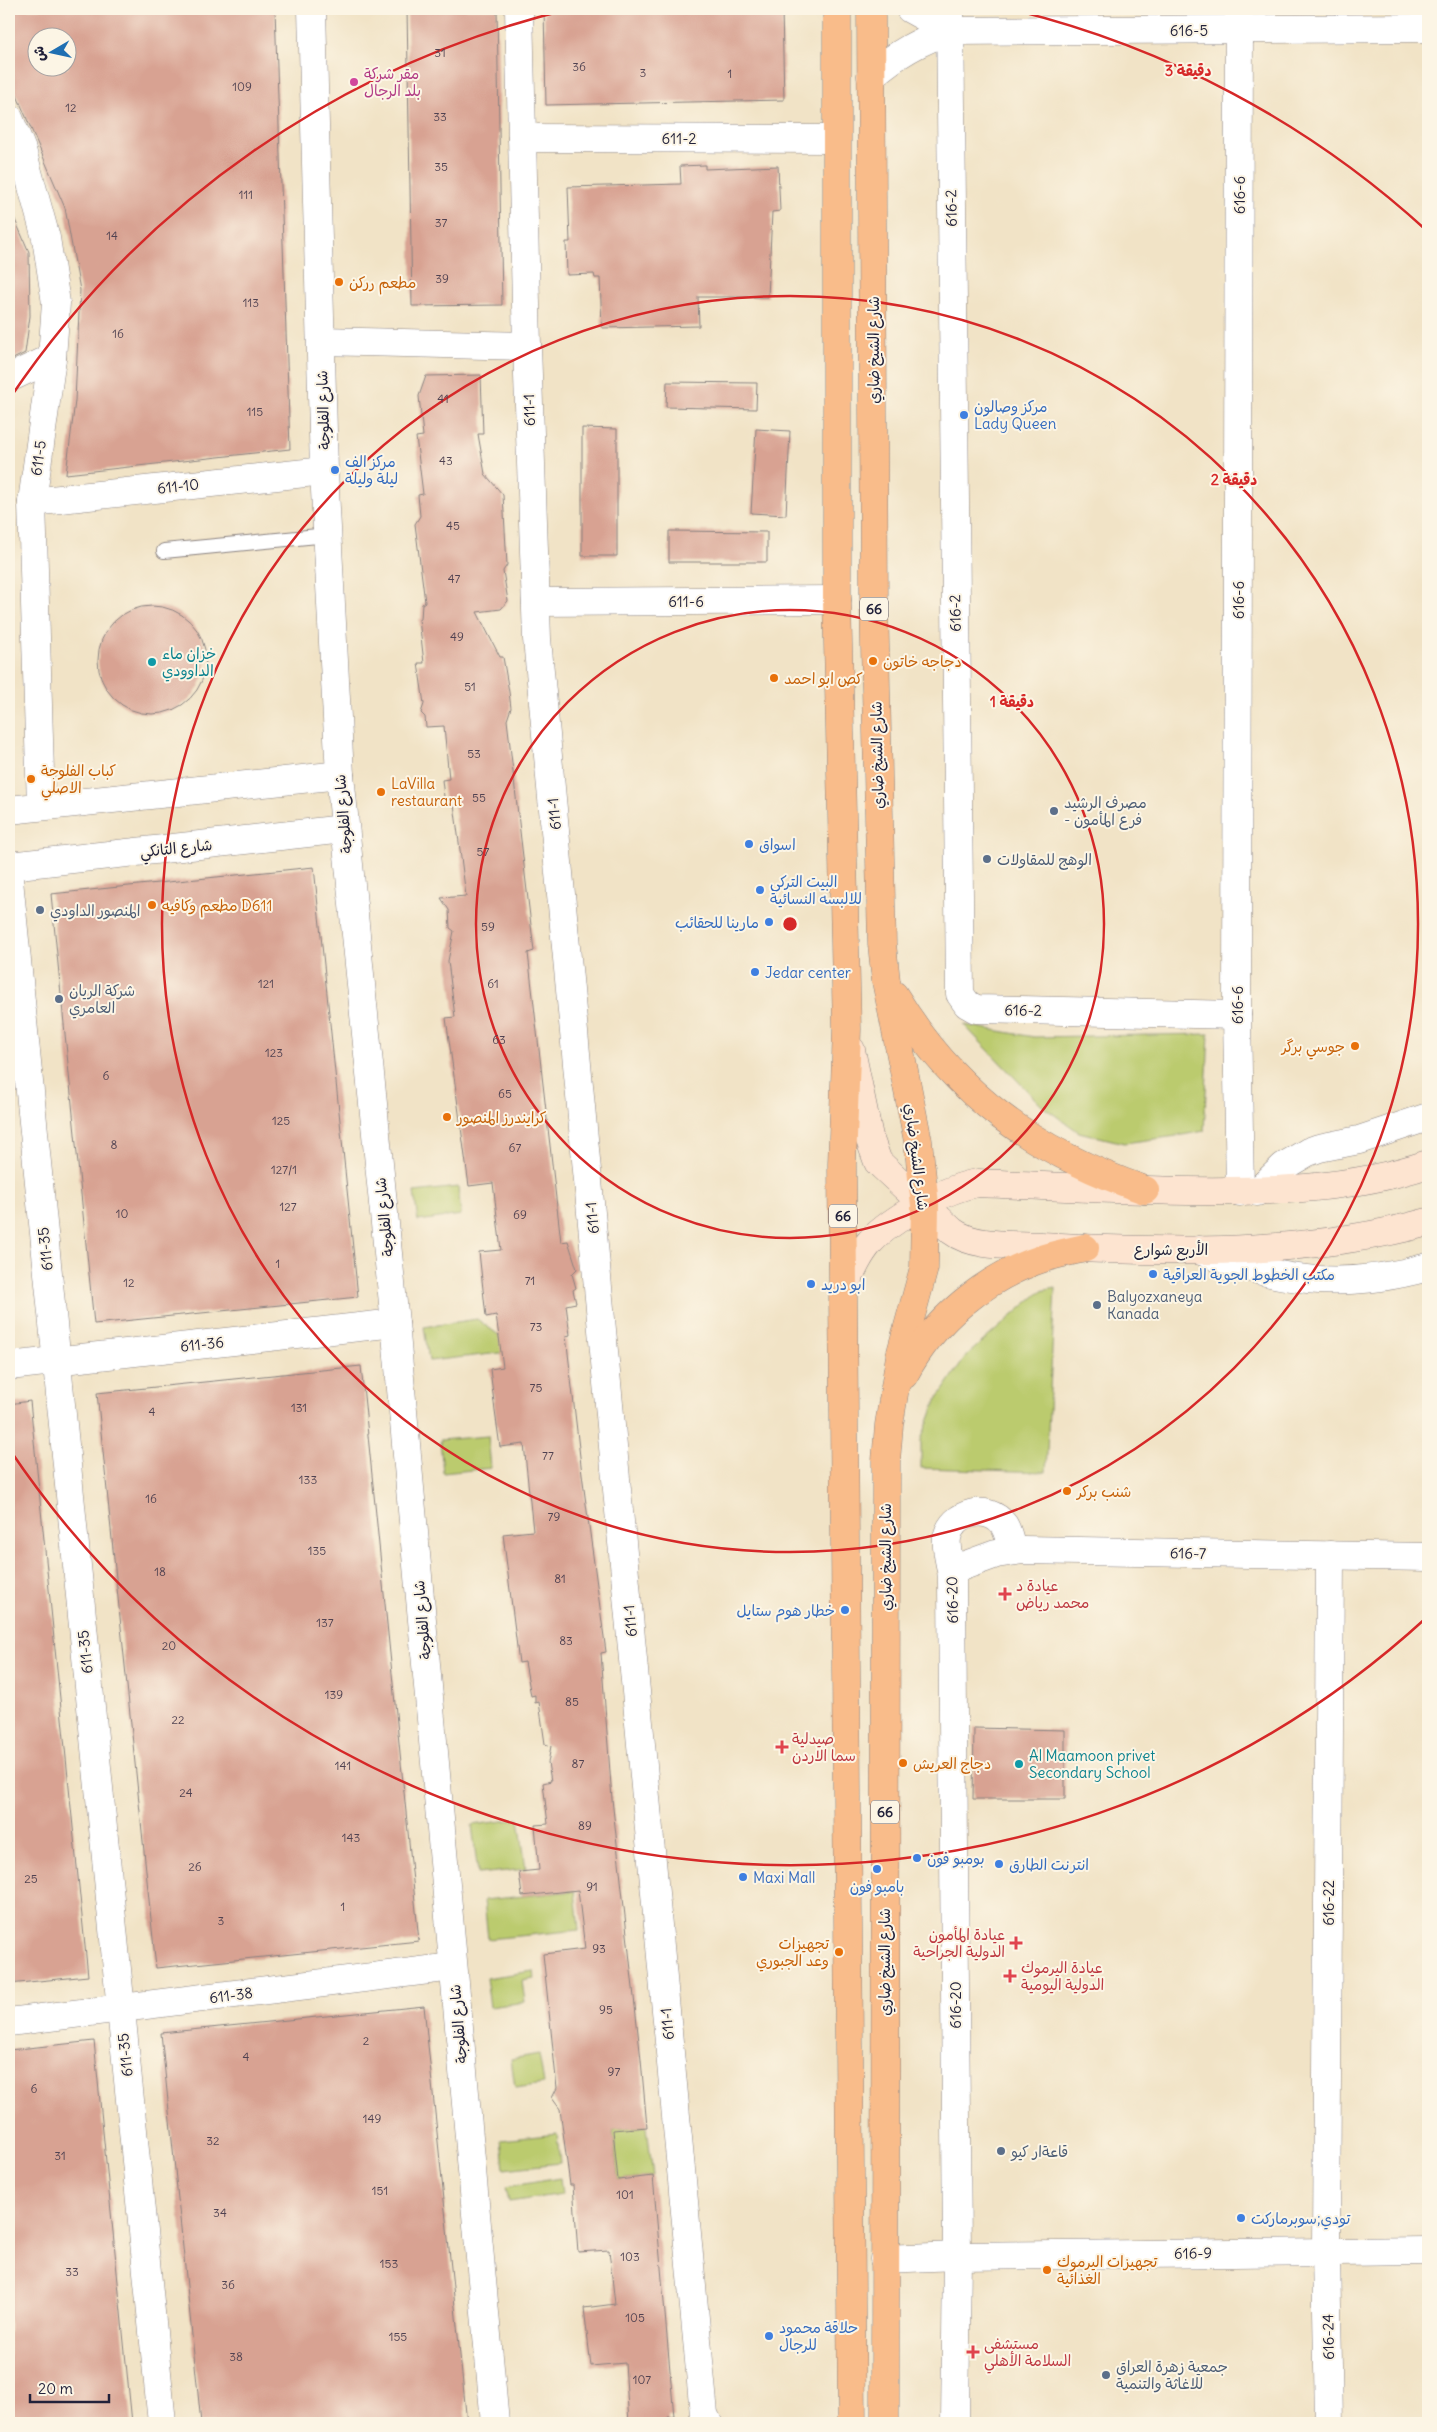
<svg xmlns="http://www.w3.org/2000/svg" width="1437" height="2432" viewBox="0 0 1437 2432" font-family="Delius,'Playpen Sans Arabic',sans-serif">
	<rect width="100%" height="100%" fill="#fcf5e5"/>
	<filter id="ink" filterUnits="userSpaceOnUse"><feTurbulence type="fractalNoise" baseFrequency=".02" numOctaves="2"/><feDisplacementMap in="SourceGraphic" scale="10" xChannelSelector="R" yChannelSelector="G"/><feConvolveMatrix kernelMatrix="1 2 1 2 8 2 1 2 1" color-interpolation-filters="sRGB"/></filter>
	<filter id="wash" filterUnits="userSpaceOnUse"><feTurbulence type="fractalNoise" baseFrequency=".0096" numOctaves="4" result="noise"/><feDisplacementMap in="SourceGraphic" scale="20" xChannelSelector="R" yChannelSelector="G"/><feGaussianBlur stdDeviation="1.12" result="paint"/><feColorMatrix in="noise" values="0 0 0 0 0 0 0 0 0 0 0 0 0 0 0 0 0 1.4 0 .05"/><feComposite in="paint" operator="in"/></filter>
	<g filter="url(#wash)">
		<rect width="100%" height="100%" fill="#f1e3c6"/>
		<!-- green -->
		<g fill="#bbcb6e" stroke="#6e7654">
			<polygon points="964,1025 1034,1037 1209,1034 1204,1131 1177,1136 1124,1143 1079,1132 1042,1106"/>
			<polygon points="458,1187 461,1215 418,1221 414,1192"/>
			<polygon points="1055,1288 1046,1472 921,1468 921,1440 936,1401 967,1355 1041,1291"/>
			<polygon points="477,1319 508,1342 509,1352 429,1361 424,1327"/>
			<polygon points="488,1436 491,1468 443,1473 440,1440"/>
			<polygon points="519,1819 526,1869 478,1874 472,1825"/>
			<polygon points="575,1891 579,1930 488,1939 484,1900"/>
			<polygon points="533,1971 534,1979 522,1981 525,2002 490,2007 486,1978"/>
			<polygon points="539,2054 544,2084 515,2088 511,2059"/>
			<polygon points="647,2127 653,2176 618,2180 613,2130"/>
			<polygon points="557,2134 560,2163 504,2169 501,2140"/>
			<polygon points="560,2178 562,2194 509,2202 506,2187"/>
		</g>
		<g id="blocks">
			<!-- building -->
			<g fill="#d8a292" fill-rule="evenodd">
				<path d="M9,9H275L290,449L66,474L75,401L80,290L65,208L9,77ZM38,38H68V68H38Z"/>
				<polygon points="407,9 497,9 502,305 412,306"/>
				<polygon points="544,9 782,9 784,100 546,105"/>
				<polygon points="705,165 705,169 778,166 780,211 772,212 768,297 698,297 699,326 602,328 600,278 595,278 594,274 567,275 566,242 570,242 568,187 681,184 680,166"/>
				<polygon points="9,206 29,252 30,316 25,353 9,361"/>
				<polygon points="481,375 483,434 478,434 485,474 503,495 507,565 503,571 508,601 501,609 477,612 500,657 503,657 509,692 511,708 507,720 534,951 528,953 561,1242 568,1241 577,1269 572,1274 576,1288 573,1290 576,1303 566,1305 570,1335 566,1336 582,1474 606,1652 601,1653 612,1799 641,2060 647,2127 613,2130 618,2180 653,2176 674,2417 668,2417 668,2423 629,2423 625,2363 591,2366 584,2308 615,2304 609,2250 578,2252 573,2185 570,2185 560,2109 552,2098 557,2088 543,1954 585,1949 578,1890 522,1896 519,1872 539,1870 535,1825 548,1824 543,1783 551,1781 548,1763 551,1746 545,1744 539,1702 535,1703 535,1695 531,1696 525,1662 519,1663 503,1534 533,1531 524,1444 500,1447 495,1411 490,1369 503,1367 496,1315 486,1317 479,1252 501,1250 493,1183 469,1186 446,1018 455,1017 448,961 454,931 450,928 449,910 441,898 466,896 454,804 445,805 442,780 449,779 444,726 426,727 425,717 421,713 424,704 418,663 424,663 419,619 421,619 422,604 425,602 415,524 420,516 418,495 423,494 416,437 423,436 419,396 426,376"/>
				<polygon points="667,382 757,383 756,409 666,407"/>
				<polygon points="582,428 617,429 617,556 582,556"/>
				<polygon points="756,429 790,431 786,515 751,513"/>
				<polygon points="669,531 767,532 767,562 669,562"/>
				<circle cx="152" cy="660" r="54"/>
				<polygon points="314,867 358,1297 94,1324 51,894"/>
				<polygon points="361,1366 419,1941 156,1968 97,1393"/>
				<polygon points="30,1401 88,1976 9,1984 9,1404"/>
				<polygon points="974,1728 1065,1730 1065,1799 973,1799"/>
				<polygon points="424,2006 467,2423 201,2423 161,2033"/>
				<polygon points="94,2041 132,2423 9,2423 9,2050"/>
			</g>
		</g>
	</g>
	<g filter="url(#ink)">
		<use href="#blocks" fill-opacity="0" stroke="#8a8280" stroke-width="1"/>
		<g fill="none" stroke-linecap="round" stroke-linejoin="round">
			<!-- service casing -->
			<g stroke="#8a8280" stroke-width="16">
				<polyline id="service" points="164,551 328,535"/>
			</g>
			<!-- minor casing -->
			<g stroke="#8a8280" stroke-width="29">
				<g id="minor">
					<polyline points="519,9 527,346 537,639 704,2414 708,2423"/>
					<polyline points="910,9 950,31"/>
					<polyline points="950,9 960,994 967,1004 976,1009 1237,1015"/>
					<polyline points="1239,9 1237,1015 1240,1192"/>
					<path d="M871,76C895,55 919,40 950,31L1428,28"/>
					<polyline points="9,118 22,150 46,238 56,303 52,358 32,502 41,806"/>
					<polyline points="522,138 836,139"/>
					<polyline points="321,341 527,346"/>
					<polyline points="9,378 52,358"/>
					<polyline points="32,502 324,471"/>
					<polyline points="536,602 837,600"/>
					<polyline points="9,880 162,2423"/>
					<polyline points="1257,1192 1284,1166 1308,1152 1319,1148 1359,1140 1428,1117"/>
					<path d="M1199,1250C1278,1283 1345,1290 1428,1267"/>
					<polyline points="9,1366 395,1323"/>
					<polyline points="952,1570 996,1554 1023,1550 1428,1557"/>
					<polyline points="9,2022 453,1967"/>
					<polyline points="884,2259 957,2256 1428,2251"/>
					<path d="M955,2423L957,2256L952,1580C952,1567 945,1551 947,1538C952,1512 988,1503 1004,1525C1009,1533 1010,1542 1012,1551"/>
					<polyline points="1329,2423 1326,2251 1330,1555"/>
				</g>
			</g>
			<!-- tertiary casing -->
			<g stroke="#8a8280" stroke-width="29">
				<g id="tertiary">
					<polyline points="312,9 324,471 340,775 395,1323 495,2423"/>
					<polyline points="9,810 340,775"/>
					<polyline points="9,866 344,829"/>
				</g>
			</g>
			<!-- secondary casing -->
			<g stroke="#8a8280" stroke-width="29">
				<g id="secondary">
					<path d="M851,1050L869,1137L878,1162L952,1231C974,1248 1014,1244 1041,1246C1169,1253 1304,1256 1428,1222"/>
					<path d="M844,1289C851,1273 858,1256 870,1242C891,1219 948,1187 978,1183C1047,1186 1117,1190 1187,1191C1269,1192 1350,1190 1428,1164"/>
				</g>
			</g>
			<!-- primary casing -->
			<g stroke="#8a8280" stroke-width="29">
				<g id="primary">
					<polyline points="837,9 837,600 847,1029 842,1164 852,2423"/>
					<polyline points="871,9 874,603 882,944 886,981 918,1141 925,1205 924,1268 900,1356 889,1425 886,1461 885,2423"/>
					<path d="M894,995C955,1096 1035,1152 1145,1190"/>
					<path d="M904,1375C933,1320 985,1277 1044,1258C1057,1254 1072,1251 1085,1248"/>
				</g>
			</g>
			<!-- service -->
			<use href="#service" stroke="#fff" stroke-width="14"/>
			<!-- minor -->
			<use href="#minor" stroke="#fff" stroke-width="28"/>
			<!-- tertiary -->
			<use href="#tertiary" stroke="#fff" stroke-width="28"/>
			<!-- secondary -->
			<use href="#secondary" stroke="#fde4d0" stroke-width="28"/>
			<!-- primary -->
			<use href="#primary" stroke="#f9bc8a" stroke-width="28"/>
		</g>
	</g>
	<!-- distance rings -->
	<g fill="none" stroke="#d62828" stroke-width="2.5">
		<circle cx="790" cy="924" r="314"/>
		<circle cx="790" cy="924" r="628"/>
		<path d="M1426 1618A941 941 0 0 1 10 1450M10 398A941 941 0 0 1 570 9M1010 9A941 941 0 0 1 1426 230"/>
	</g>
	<!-- markers -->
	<circle fill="#d1479c" stroke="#fcf5e5" stroke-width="2" cx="354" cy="82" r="5"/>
	<g fill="#e8710a" stroke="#fcf5e5" stroke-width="2">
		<circle cx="339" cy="282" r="5"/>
		<circle cx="873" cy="661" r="5"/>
		<circle cx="774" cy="678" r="5"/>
		<circle cx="31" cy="779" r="5"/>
		<circle cx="381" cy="792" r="5"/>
		<circle cx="152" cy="905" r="5"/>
		<circle cx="1355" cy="1046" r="5"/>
		<circle cx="447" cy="1117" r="5"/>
		<circle cx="1067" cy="1491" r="5"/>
		<circle cx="903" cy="1763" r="5"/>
		<circle cx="839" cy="1952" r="5"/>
		<circle cx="1047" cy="2270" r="5"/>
	</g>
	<g fill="#3f7fe0" stroke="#fcf5e5" stroke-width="2">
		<circle cx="964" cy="415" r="5"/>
		<circle cx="335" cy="470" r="5"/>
		<circle cx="749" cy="844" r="5"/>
		<circle cx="760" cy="890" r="5"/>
		<circle cx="769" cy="922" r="5"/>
		<circle cx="755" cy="972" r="5"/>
		<circle cx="1153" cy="1274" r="5"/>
		<circle cx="811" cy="1284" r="5"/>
		<circle cx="845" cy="1610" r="5"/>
		<circle cx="917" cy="1858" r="5"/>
		<circle cx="999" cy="1864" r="5"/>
		<circle cx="877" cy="1869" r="5"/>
		<circle cx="743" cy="1877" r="5"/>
		<circle cx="1241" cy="2218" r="5"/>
		<circle cx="769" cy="2336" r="5"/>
	</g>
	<g fill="#0f9aa8" stroke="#fcf5e5" stroke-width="2">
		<circle cx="152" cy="662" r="5"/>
		<circle cx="1019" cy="1764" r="5"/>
	</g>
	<g fill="#5c6f8a" stroke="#fcf5e5" stroke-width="2">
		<circle cx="1054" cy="811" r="5"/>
		<circle cx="987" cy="859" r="5"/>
		<circle cx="40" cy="910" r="5"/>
		<circle cx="59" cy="999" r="5"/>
		<circle cx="1097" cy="1305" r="5"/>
		<circle cx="1001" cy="2151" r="5"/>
		<circle cx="1106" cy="2375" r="5"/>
	</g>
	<g fill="#e0444e" stroke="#fcf5e5" stroke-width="2">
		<path d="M1002.5 1586.5h5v5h5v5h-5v5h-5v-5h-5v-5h5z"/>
		<path d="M779.5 1739.5h5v5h5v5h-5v5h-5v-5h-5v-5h5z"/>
		<path d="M1013.5 1935.5h5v5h5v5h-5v5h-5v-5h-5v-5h5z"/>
		<path d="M1007.5 1968.5h5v5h5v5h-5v5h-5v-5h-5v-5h5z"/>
		<path d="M970.5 2344.5h5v5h5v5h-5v5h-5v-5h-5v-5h5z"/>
	</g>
	<g text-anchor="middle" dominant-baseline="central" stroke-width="4" stroke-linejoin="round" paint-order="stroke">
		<!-- number labels -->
		<g font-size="12" fill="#504251">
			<text x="440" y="52">31</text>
			<text x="579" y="66">36</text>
			<text x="643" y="72">3</text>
			<text x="730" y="73">1</text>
			<text x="242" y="86">109</text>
			<text x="71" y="107">12</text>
			<text x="440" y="116">33</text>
			<text x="441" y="166">35</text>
			<text x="246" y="194">111</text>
			<text x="441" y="222">37</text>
			<text x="112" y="235">14</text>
			<text x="442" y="278">39</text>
			<text x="251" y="302">113</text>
			<text x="118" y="333">16</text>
			<text x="443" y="398">41</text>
			<text x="255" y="411">115</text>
			<text x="446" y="460">43</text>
			<text x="453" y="525">45</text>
			<text x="454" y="578">47</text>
			<text x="457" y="636">49</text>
			<text x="470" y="686">51</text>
			<text x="474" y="753">53</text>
			<text x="479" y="797">55</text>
			<text x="483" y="851">57</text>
			<text x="488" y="926">59</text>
			<text x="266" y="983">121</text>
			<text x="493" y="983">61</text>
			<text x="499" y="1039">63</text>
			<text x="274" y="1052">123</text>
			<text x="106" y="1075">6</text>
			<text x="505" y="1093">65</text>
			<text x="281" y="1120">125</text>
			<text x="114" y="1144">8</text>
			<text x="515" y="1147">67</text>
			<text x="284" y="1169">127/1</text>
			<text x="288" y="1206">127</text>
			<text x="122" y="1213">10</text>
			<text x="520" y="1214">69</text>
			<text x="278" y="1263">1</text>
			<text x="530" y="1280">71</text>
			<text x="129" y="1282">12</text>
			<text x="536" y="1326">73</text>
			<text x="536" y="1387">75</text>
			<text x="299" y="1407">131</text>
			<text x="152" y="1411">4</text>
			<text x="548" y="1455">77</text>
			<text x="308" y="1479">133</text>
			<text x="151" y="1498">16</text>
			<text x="554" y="1516">79</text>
			<text x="317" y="1550">135</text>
			<text x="160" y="1571">18</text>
			<text x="560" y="1578">81</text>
			<text x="325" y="1622">137</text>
			<text x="566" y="1640">83</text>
			<text x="169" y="1645">20</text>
			<text x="334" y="1694">139</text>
			<text x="572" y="1701">85</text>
			<text x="178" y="1719">22</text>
			<text x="578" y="1763">87</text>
			<text x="343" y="1765">141</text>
			<text x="186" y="1792">24</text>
			<text x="585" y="1825">89</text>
			<text x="351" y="1837">143</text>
			<text x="195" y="1866">26</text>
			<text x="31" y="1878">25</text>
			<text x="592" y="1886">91</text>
			<text x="343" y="1906">1</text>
			<text x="221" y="1920">3</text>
			<text x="599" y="1948">93</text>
			<text x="606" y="2009">95</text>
			<text x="366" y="2040">2</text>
			<text x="246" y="2056">4</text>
			<text x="614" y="2071">97</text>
			<text x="34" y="2088">6</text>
			<text x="372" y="2118">149</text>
			<text x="213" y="2140">32</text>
			<text x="60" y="2155">31</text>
			<text x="380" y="2190">151</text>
			<text x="625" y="2194">101</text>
			<text x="220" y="2212">34</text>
			<text x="630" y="2256">103</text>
			<text x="389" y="2263">153</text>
			<text x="72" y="2271">33</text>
			<text x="228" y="2284">36</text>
			<text x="635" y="2317">105</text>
			<text x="398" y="2336">155</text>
			<text x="236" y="2356">38</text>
			<text x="642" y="2379">107</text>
		</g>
		<!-- shield labels -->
		<g fill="#fcf5e5" stroke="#63616e" stroke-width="1">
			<rect x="860" y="597.5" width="28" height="23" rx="4"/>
			<rect x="829" y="1204.5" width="28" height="23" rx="4"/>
			<rect x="871" y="1800.5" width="28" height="23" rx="4"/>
		</g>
		<g font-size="14" font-weight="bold" fill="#22223b">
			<text x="874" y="609">66</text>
			<text x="843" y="1216">66</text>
			<text x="885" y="1812">66</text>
		</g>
		<!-- street labels -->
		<g font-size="15" fill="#22223b" stroke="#fcf5e5">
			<text x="1189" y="30">616-5</text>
			<text x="679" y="138">611-2</text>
			<text transform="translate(1239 195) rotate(-90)">616-6</text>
			<text transform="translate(951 208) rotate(-91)">616-2</text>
			<text transform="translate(873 350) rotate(-90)">شارع الشيخ ضاري</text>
			<text transform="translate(323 410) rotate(-92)">شارع الفلوجة</text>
			<text transform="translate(529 410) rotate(-92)">611-1</text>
			<text transform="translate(38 458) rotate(-82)">611-5</text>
			<text transform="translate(178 486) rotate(-6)">611-10</text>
			<text transform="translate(1238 600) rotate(-90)">616-6</text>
			<text x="686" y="601">611-6</text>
			<text transform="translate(955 613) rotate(-91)">616-2</text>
			<text transform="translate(877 755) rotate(-91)">شارع الشيخ ضاري</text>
			<text transform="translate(343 814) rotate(-95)">شارع الفلوجة</text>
			<text transform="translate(554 814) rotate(-95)">611-1</text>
			<text transform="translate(176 848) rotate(-6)">شارع التانكي</text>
			<text transform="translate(1237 1005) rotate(-90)">616-6</text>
			<text transform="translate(1023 1010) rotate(1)">616-2</text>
			<text transform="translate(917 1157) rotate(83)">شارع الشيخ ضاري</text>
			<text transform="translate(384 1217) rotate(-96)">شارع الفلوجة</text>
			<text transform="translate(592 1218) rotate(-95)">611-1</text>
			<text transform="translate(45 1249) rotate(-96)">611-35</text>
			<text x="1171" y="1249">الأربع شوارع</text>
			<text transform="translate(202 1344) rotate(-6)">611-36</text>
			<text transform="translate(1188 1553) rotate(1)">616-7</text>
			<text transform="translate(885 1557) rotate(-90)">شارع الشيخ ضاري</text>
			<text transform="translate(952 1600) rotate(-91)">616-20</text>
			<text transform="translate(422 1620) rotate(-95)">شارع الفلوجة</text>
			<text transform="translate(630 1621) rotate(-95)">611-1</text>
			<text transform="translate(85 1652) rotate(-96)">611-35</text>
			<text transform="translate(1328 1903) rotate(-90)">616-22</text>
			<text transform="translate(884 1962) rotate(-90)">شارع الشيخ ضاري</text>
			<text transform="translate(231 1995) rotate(-7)">611-38</text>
			<text transform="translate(955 2005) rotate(-90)">616-20</text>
			<text transform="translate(458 2024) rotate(-95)">شارع الفلوجة</text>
			<text transform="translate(667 2024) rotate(-95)">611-1</text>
			<text transform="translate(125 2055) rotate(-96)">611-35</text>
			<text transform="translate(1193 2253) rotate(-1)">616-9</text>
			<text transform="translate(1328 2337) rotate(-91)">616-24</text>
		</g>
		<!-- hotel labels -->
		<g font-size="15" fill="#b23c85" stroke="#fcf5e5" text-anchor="start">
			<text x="364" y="73">مقر شركة<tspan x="364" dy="17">بلد الرجال</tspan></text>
		</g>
		<!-- food labels -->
		<g font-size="15" fill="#c56008" stroke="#fcf5e5" text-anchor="start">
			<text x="349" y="282">مطعم رركن</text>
			<text x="883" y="661">دجاجه خاتون</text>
			<text x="784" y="678">كص ابو احمد</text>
			<text x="41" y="770">كباب الفلوجة<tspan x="41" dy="17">الاصلي</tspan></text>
			<text x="391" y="783">LaVilla<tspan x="391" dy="17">restaurant</tspan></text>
			<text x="162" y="905">مطعم وكافيه D611</text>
			<text x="1345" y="1046" text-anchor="end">جوسي برگر</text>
			<text x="457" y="1117">كرايندرز المنصور</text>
			<text x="1077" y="1491">شنب بركر</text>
			<text x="913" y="1763">دجاج العريش</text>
			<text x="829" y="1943" text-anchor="end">تجهيزات<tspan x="829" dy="17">وعد الجبوري</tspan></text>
			<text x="1057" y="2261">تجهيزات اليرموك<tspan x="1057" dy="17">الغذائية</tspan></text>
		</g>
		<!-- shop labels -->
		<g font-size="15" fill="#366cbe" stroke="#fcf5e5" text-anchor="start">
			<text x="974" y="406">مركز وصالون<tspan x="974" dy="17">Lady Queen</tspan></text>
			<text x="345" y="461">مركز الف<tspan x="345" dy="17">ليلة وليلة</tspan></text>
			<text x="759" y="844">اسواق</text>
			<text x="770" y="881">البيت التركي<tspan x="770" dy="17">للالبسه النسائية</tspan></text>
			<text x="759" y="922" text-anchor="end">مارينا للحقائب</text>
			<text x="765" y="972">Jedar center</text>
			<text x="1163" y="1274">مكتب الخطوط الجوية العراقية</text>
			<text x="821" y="1284">ابو دريد</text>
			<text x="835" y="1610" text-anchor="end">خطار هوم ستايل</text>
			<text x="927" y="1858">بومبو فون</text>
			<text x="1009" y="1864">انترنت الطارق</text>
			<text x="753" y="1877">Maxi Mall</text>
			<text x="877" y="1886" text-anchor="middle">بامبو فون</text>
			<text x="1251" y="2218">تودي;سوبرماركت</text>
			<text x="779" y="2327">حلاقة محمود<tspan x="779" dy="17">للرجال</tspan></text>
		</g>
		<!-- culture labels -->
		<g font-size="15" fill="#0d838f" stroke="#fcf5e5" text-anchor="start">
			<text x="162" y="653">خزان ماء<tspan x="162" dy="17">الداوودي</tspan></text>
			<text x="1029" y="1755">Al Maamoon privet<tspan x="1029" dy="17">Secondary School</tspan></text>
		</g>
		<!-- service labels -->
		<g font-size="15" fill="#4e5e75" stroke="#fcf5e5" text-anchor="start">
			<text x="1064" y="802">مصرف الرشيد<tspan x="1064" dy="17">- فرع المأمون</tspan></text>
			<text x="997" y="859">الوهج للمقاولات</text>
			<text x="50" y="910">المنصور الداودي</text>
			<text x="69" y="990">شركة الريان<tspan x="69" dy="17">العامري</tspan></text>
			<text x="1107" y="1296">Balyozxaneya<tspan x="1107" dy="17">Kanada</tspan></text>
			<text x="1011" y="2151">قاعةار كيو</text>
			<text x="1116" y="2366">جمعية زهرة العراق<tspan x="1116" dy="17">للاغاثة والتنمية</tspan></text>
		</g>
		<!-- health labels -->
		<g font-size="15" fill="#be3a42" stroke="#fcf5e5" text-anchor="start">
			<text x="1016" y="1585">عيادة د<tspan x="1016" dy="17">محمد رياض</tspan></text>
			<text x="792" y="1738">صيدلية<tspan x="792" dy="17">سما الاردن</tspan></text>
			<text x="1005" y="1934" text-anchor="end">عيادة المأمون<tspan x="1005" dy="17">الدولية الجراحية</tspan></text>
			<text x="1021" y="1967">عيادة اليرموك<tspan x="1021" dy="17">الدولية اليومية</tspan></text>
			<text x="984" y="2343">مستشفى<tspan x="984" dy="17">السلامة الأهلي</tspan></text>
		</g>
	</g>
	<circle cx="790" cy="924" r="8" fill="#d62828" stroke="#fcf5e5" stroke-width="2.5"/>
	<g font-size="15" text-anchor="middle" font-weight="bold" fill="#d62828" stroke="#fcf5e5" stroke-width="4" stroke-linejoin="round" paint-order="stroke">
		<text x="1188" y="76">3 دقيقة</text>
		<text x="1234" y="485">2 دقيقة</text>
		<text x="1012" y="707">1 دقيقة</text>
	</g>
	<!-- margin -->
	<rect width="1437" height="2432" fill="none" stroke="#fcf5e5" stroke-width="30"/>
	<!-- north arrow -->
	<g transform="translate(52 52) rotate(261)"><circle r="24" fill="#fcf5e5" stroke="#a5a1a1"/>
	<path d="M0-4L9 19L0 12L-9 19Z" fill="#1f6fb2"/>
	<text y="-8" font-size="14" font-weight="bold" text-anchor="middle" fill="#22223b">ش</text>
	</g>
	<!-- scale -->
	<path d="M30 2394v8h79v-8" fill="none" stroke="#22223b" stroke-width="2.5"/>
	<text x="38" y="2394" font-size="15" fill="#22223b" stroke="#fcf5e5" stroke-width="4" paint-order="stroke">20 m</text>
</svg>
